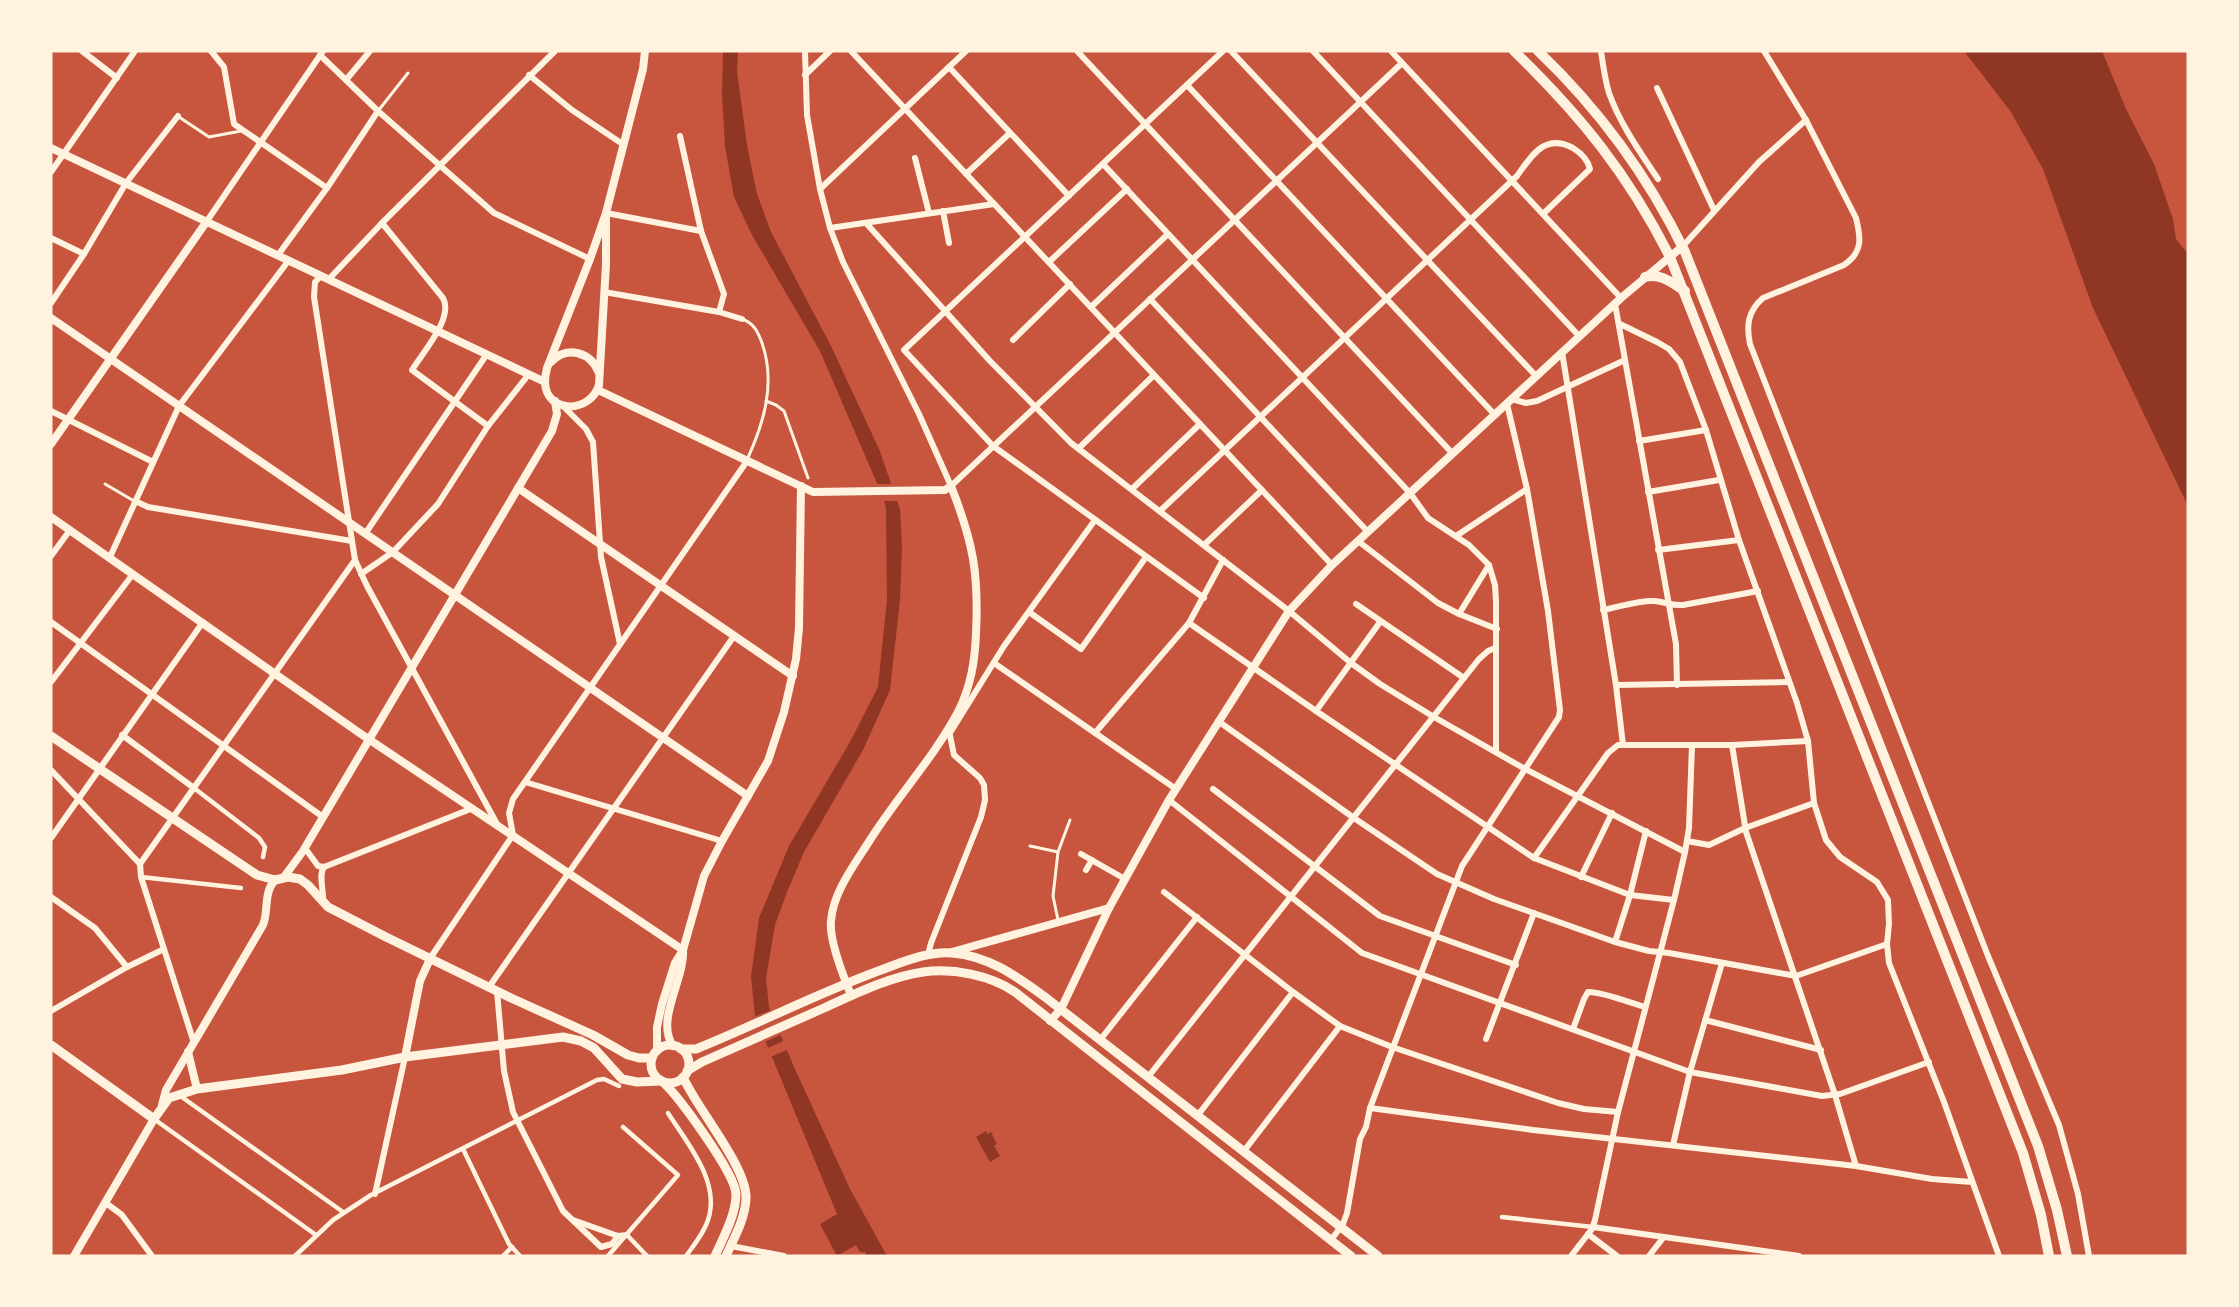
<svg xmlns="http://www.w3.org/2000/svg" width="2239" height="1307" viewBox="0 0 2239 1307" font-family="'Nunito Sans',sans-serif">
	<rect width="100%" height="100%" fill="#c8553d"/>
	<!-- water -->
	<g fill="#8f3625">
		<polygon points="723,51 738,51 737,72 747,145 757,194 771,232 831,346 879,449 900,509 902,548 900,600 890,690 863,750 804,852 787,892 775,925 766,978 769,1007 794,1067 850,1189 887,1256 867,1256 865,1252 860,1252 856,1245 837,1256 820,1224 837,1214 755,1016 751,977 759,918 789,846 850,742 878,687 887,599 886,507 882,495 820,351 752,235 734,197 725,146 722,94"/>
		<polygon points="1964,51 2102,51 2126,109 2154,164 2173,219 2176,239 2188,254 2188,506 2093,308 2043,169 2011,112"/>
		<polygon points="986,1131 987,1134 991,1132 997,1144 994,1146 1000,1156 990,1162 976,1137"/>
	</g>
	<!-- pier -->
	<g fill="#c8553d">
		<polygon points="874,484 896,484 902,501 881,501"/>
		<polygon points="773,1009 783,1034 762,1043 752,1018"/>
		<polygon points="786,1040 789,1049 768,1058 765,1049"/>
	</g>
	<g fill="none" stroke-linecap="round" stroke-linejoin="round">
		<!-- service -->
		<g stroke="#fff3e0" stroke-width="3">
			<polyline points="378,111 408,73"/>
			<polyline points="179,117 209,137 241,131"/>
			<path d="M742,319C754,323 758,332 762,343C776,383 764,423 747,460"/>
			<polyline points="766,401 776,405 784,411 808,478"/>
			<polyline points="105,484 134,501"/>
			<polyline points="1030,846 1058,852"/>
			<polyline points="1058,920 1053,896 1058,852 1070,820"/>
		</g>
		<!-- pedestrian -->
		<g stroke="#fff3e0" stroke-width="4.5">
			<polyline points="194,788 259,838 265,847 263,857"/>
			<polyline points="141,877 241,888"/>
			<polyline points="179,1095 343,1212"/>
			<path d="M668,1113C687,1143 721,1182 708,1220C704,1233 694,1245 686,1256"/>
			<polyline points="154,1119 316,1235"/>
			<polyline points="463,1149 509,1244 520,1256"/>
			<polyline points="1502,1217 1593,1227"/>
			<polyline points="627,1235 647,1256"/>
			<polyline points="295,1256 333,1220 371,1195 597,1080 604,1079 619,1086"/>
			<polyline points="503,1256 512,1247"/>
			<polyline points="608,1256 678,1175 623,1127"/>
		</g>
		<!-- minor -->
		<g stroke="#fff3e0" stroke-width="6">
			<polyline points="82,51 117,78"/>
			<polyline points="211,51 224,67 234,124 327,188"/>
			<polyline points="805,51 807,115 820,189 830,228 843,262 919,414 951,486 1402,63"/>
			<polyline points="851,51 1332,565"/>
			<polyline points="1077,51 1453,454"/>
			<polyline points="1231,51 1536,376"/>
			<polyline points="1313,51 1580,337"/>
			<polyline points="1391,51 1621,298"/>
			<path d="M1601,51C1603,65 1605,80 1609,93C1620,124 1640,152 1658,179"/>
			<path d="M1764,51L1806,120L1856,218C1861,238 1863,252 1844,265L1763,298C1748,311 1746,325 1750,344L1988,956L2059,1125L2078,1194L2089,1256"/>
			<polyline points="320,55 378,111 494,213 590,259"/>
			<polyline points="949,67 1069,196"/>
			<polyline points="529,75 572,110 624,145"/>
			<polyline points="805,75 830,51"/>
			<polyline points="346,80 370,51"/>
			<polyline points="1187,85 1495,415"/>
			<polyline points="1657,88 1714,210"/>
			<polyline points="680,136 701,231 724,294 719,312"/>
			<polyline points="915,158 929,213"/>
			<polyline points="1103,164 1410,493 1428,518 1469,545 1489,565 1495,585 1496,601 1496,751"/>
			<polyline points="51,172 135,51"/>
			<polyline points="966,174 1010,133"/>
			<polyline points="820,189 966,51"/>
			<polyline points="943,211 949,243"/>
			<polyline points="606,213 701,231"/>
			<polyline points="207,221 323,51"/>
			<path d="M382,223L443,298C454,318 423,352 412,370L488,426"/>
			<polyline points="866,223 990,361 1071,443 1289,611 1351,663 1380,684 1434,717 1525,769 1685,852"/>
			<polyline points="830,228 994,204"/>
			<polyline points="51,238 84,254"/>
			<polyline points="1683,246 1759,162 1806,120"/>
			<polyline points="278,255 327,188 378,111"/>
			<polyline points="1049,262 1127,189"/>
			<polyline points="321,276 315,282 314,297 355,560 367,586 497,824"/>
			<polyline points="329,279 382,223 555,51"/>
			<polyline points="604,292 719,312 742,319"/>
			<polyline points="1150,299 1368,532"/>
			<polyline points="51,303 84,254 126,183 178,116"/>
			<polyline points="1615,304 1676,644 1677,685"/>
			<polyline points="1091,307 1168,234"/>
			<polyline points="1620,324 1657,342 1669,349 1680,362 1706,430 1739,540 1797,703 1808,741 1814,803 1826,840 1840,857 1877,882 1888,900 1889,924 1887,944 1889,963 1944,1102 1999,1256"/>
			<polyline points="1013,340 1070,284"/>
			<polyline points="1562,352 1616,685 1623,745"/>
			<polyline points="1512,399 1526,403 1537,401 1625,360"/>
			<polyline points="563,406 586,429 593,442 601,557 620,644"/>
			<polyline points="51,411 153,462"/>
			<polyline points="1639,441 1706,430"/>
			<polyline points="1079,448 1154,375"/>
			<polyline points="1132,489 1200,424"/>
			<polyline points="1648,492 1719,480"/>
			<polyline points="135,501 148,507 352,541"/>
			<path d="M1160,511L1517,176C1532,155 1545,133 1573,148C1581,153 1588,160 1590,169L1543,214"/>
			<polyline points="365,534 487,354"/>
			<polyline points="1456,536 1527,489"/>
			<polyline points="1358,541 1438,603 1459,614 1497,629"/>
			<polyline points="1204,545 1262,490"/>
			<polyline points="1658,550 1739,540"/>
			<polyline points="51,556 70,530"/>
			<polyline points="110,557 179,406 289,260"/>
			<polyline points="361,574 393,552 438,504 488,426 529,374"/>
			<polyline points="1204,598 993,446 904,350 1223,51"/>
			<polyline points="1356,604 1464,678"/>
			<path d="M1603,610C1620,607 1638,600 1655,601C1665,602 1672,606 1683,605L1758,591"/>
			<polyline points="1029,612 1081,649 1146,557"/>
			<polyline points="1459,614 1489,565"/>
			<polyline points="51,622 323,817"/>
			<polyline points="1189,623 1316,711 1534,858 1630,895 1674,900"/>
			<polyline points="994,663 1176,789"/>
			<polyline points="51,682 133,574"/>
			<polyline points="1616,685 1788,682"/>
			<polyline points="1316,711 1380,622"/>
			<polyline points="1218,721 1354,818 1437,874 1494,899 1615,942 1649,951 1669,953 1796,976 1887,944"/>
			<polyline points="950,733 1004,646 1095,520"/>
			<polyline points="1095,733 1189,623 1223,560"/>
			<polyline points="122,735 194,788"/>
			<polyline points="1732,745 1746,832 1835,1095 1856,1166"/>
			<polyline points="51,770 140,864 141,877 194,1043"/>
			<polyline points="525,782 722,841"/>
			<polyline points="1213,789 1380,916 1516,965"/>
			<polyline points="1169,800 1362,953 1690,1072 1822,1096 1840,1094 1929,1062"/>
			<polyline points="51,838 203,622"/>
			<polyline points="1687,841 1709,845 1745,828 1814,803"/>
			<polyline points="305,848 318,866 324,867"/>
			<polyline points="1081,854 1125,879"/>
			<polyline points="1534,858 1608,753 1618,745 1732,745 1808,741"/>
			<polyline points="140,864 355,560"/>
			<polyline points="324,867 473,808"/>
			<polyline points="1086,870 1092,860"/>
			<polyline points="1581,877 1612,813"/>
			<polyline points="1164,892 1293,992 1340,1026 1392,1047 1558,1103 1584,1109 1618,1112"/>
			<polyline points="51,897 95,928 127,967"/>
			<path d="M323,901C324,890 318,875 324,867"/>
			<polyline points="1615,942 1630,895 1646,831"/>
			<polyline points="928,955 931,943 981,817 985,800 984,785 980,778 954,755 949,731"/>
			<polyline points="431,957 513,835 509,813 513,799 747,461"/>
			<polyline points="489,987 734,636"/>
			<polyline points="497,991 504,1071 513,1112 563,1211 601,1247 612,1244 618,1236"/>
			<polyline points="51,1011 127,967 162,950"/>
			<polyline points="1705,1020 1821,1050"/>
			<path d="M1573,1029L1584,999L1588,992C1600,991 1631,1003 1645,1007"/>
			<polyline points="1486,1039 1534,913"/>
			<polyline points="1100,1040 1197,917"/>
			<polyline points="1148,1077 1479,659 1488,651 1495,648"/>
			<polyline points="1370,1108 1533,1130 1856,1166 1932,1179 1972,1182"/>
			<polyline points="1198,1115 1293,992"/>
			<polyline points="1673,1145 1690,1072 1722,963"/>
			<polyline points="1244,1151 1340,1026"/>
			<polyline points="375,1194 405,1057"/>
			<polyline points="106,1203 122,1215 152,1256"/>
			<polyline points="573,1220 618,1236 627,1235"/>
			<polyline points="1593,1227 1799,1256"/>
			<polyline points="1588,1234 1617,1256"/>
			<polyline points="1331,1240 1343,1224 1347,1213 1360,1139 1366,1127 1370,1108 1462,866 1559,717 1560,710 1548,611 1527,489 1507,404"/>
			<polyline points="731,1246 784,1256"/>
			<polyline points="1571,1256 1592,1229 1595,1220 1618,1112 1674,900 1685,852 1689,828 1692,745"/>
			<polyline points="1649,1256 1663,1238"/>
		</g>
		<!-- tertiary -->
		<g stroke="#fff3e0" stroke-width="8">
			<polyline points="51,148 545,382"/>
			<path d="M606,213V264L599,385C590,414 546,414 545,382C545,378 546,372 547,368L590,259L606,213L643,69L645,51"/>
			<polyline points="51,318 748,796"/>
			<path d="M551,362C567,345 591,352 599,373"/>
			<path d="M598,390L813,492L945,490L951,486C973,542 979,573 976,633C975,661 971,686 958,712C934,757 898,796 870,840C855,864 833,892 831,921C829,939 844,978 851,995"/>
			<polyline points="51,444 207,221"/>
			<polyline points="518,488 793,676"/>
			<polyline points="51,517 361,734 683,950"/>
			<polyline points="284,877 303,851 552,431 557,414 555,401"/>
			<polyline points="952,952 1109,908"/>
			<polyline points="1050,1021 1061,1009 1109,908 1169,800 1289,611 1332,565 1621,298 1683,246"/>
			<path d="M673,1046C655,1020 685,979 683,950"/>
			<polyline points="657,1051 657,1027 662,1004 675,963 683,950 704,876 722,841 768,761 784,712 796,659 799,628 801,486"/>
			<polyline points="405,1057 420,981 431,957"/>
		</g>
		<!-- secondary -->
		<g stroke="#fff3e0" stroke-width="8">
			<polyline points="188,1052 197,1089"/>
			<path d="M162,1105L166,1090L263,925C269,910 263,893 275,880"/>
			<polyline points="74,1256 154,1119"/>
		</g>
		<!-- primary -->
		<g stroke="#fff3e0" stroke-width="9">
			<polyline points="51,736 257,875 275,880 288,877 300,879 308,885 328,907 386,937 511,998 593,1035 628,1055 639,1058 652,1058"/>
			<polyline points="51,1045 154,1119 169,1098 197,1089 342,1070 405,1057 563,1037 581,1041 594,1048 622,1079 637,1082 662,1081"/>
			<circle cx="670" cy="1064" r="19"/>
			<path d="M681,1049H696C758,1024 818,993 881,970C903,962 928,951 952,953C989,956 1016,976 1045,997L1378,1256"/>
			<path d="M687,1071L702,1062C743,1044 783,1026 824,1008C855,994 889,977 923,972C953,968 990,975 1015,992L1351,1256"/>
			<path d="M683,1077C697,1109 748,1168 746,1199C745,1219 734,1238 726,1256"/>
			<path d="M663,1082C679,1097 735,1173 736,1194C736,1215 723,1238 715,1256"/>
		</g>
		<!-- trunk -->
		<g stroke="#fff3e0" stroke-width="10">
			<path d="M1514,51C1581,116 1628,174 1670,257L2023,1153L2041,1215L2049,1256"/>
			<path d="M1538,51C1599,109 1648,176 1685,252L2038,1146L2057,1210L2067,1256"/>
			<path d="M1645,277C1661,273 1672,283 1685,291"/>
		</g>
	</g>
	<!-- border -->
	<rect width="2239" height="1307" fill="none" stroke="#fff3e0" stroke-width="105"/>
</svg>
